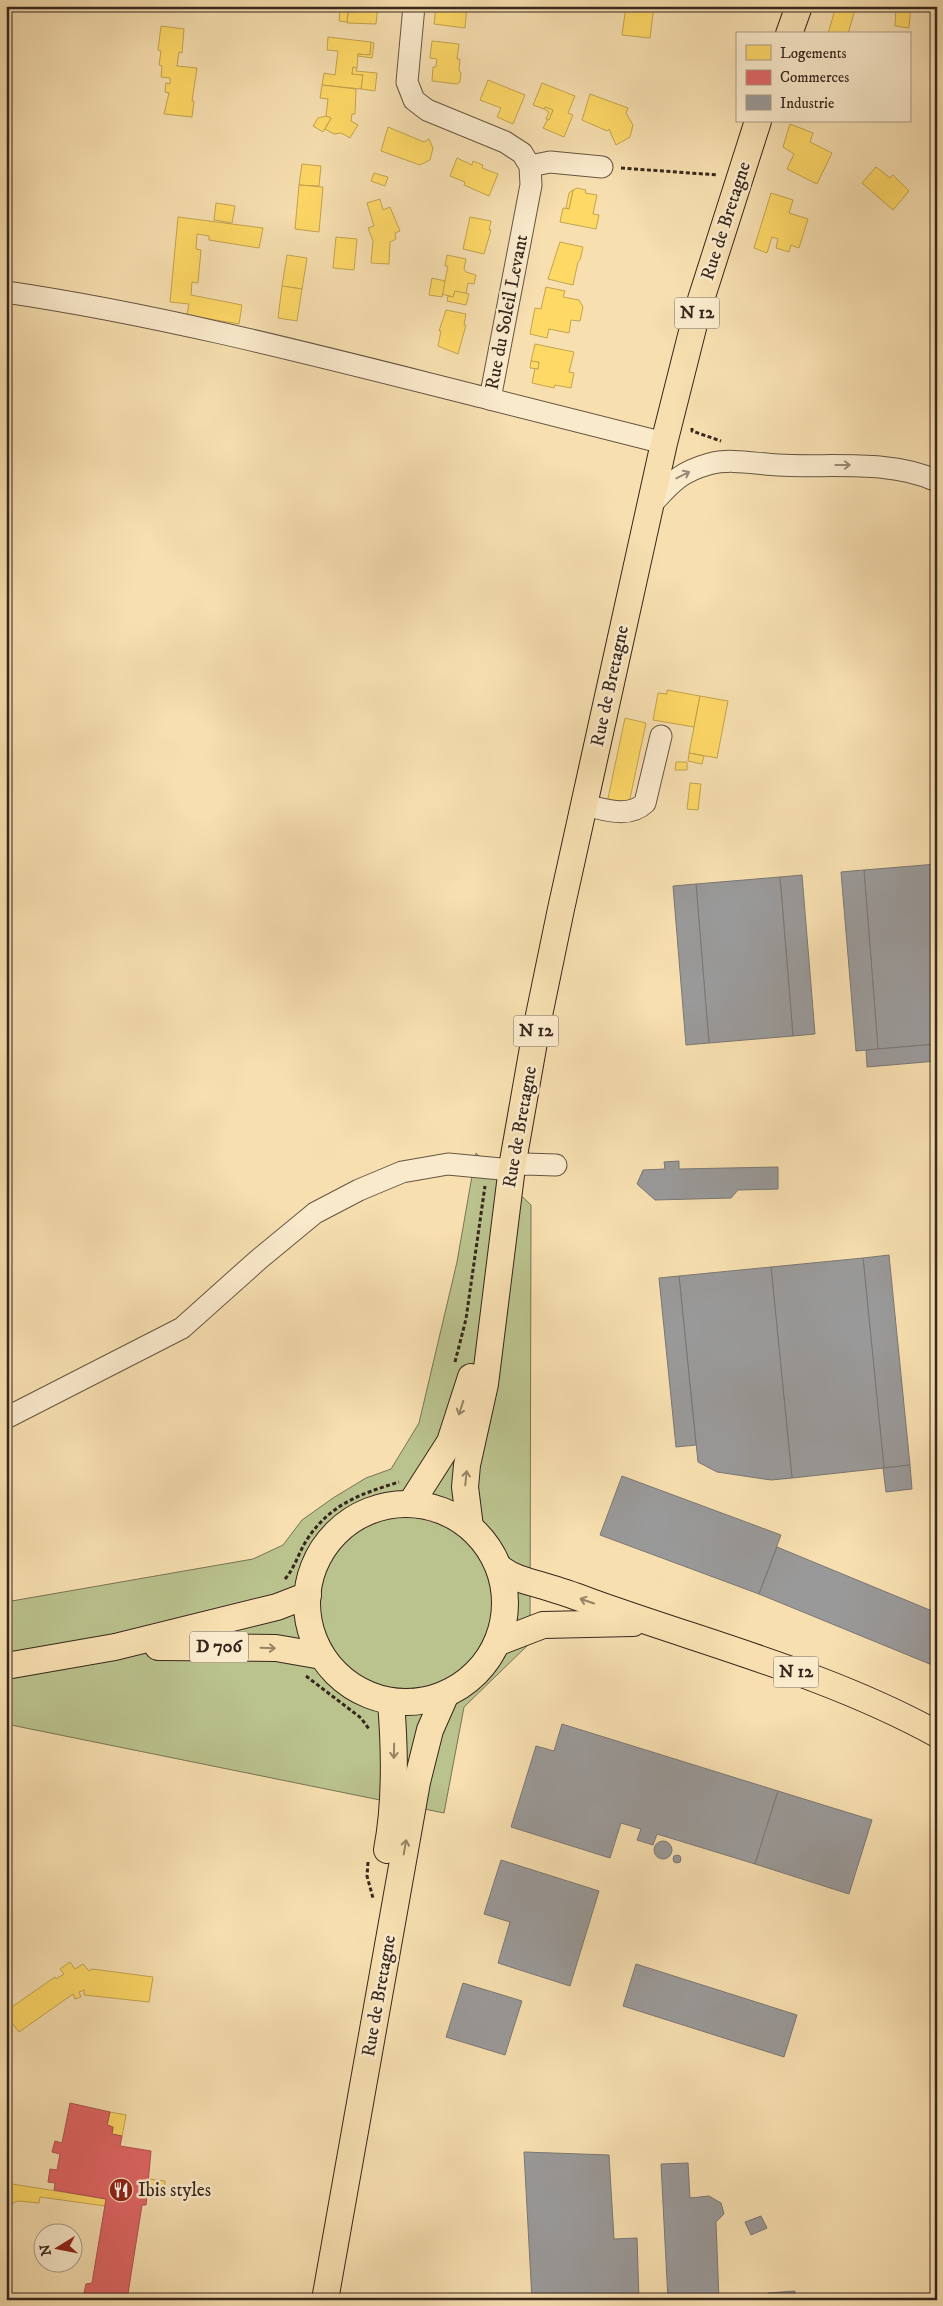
<svg xmlns="http://www.w3.org/2000/svg" width="943" height="2306" viewBox="0 0 943 2306" font-family="'IM FELL DW Pica',serif">
	<rect width="100%" height="100%" fill="#f7dfb0"/>
	<filter id="stains"><feTurbulence type="fractalNoise" baseFrequency=".004" numOctaves="4"/><feColorMatrix values="0 0 0 0 .2 0 0 0 0 .09 0 0 0 0 .02 0 0 0 .5 -.17"/></filter>
	<radialGradient id="worn" r=".72"><stop offset=".6" stop-color="#630" stop-opacity="0"/><stop offset="1" stop-color="#630" stop-opacity=".3"/></radialGradient>
	<!-- green -->
	<polygon fill="#bac28d" stroke="#787456" points="476,1153 531,1205 530,1643 464,1707 444,1813 6,1724 6,1602 253,1559 283,1545 302,1520 333,1498 366,1478 391,1469 419,1423 457,1262"/>
	<!-- homes -->
	<g fill="#ffd966" stroke="#c3a450">
		<polygon points="355,6 378,6 376,24 347,23 348,12 354,12"/>
		<polygon points="436,6 467,6 465,28 434,24"/>
		<polygon points="626,6 654,6 650,38 622,35"/>
		<polygon points="836,6 856,6 848,34 828,34"/>
		<polygon points="896,6 911,6 909,28 895,26"/>
		<polygon points="340,11 348,12 347,22 339,21"/>
		<polygon points="161,26 184,29 182,53 179,52 177,66 197,68 192,101 194,101 192,117 164,114 169,93 165,92 166,83 170,84 170,78 161,77 162,66 159,65 161,51 158,50"/>
		<polygon points="328,37 371,42 370,55 358,54 357,68 353,67 352,74 363,75 361,89 322,85 324,73 335,75 338,51 327,50"/>
		<polygon points="432,41 459,44 457,59 460,59 459,70 461,73 460,82 457,84 432,81 433,67 436,67 437,59 430,58"/>
		<polygon points="371,42 374,43 372,58 358,56 358,54 370,55"/>
		<polygon points="353,67 357,68 356,71 377,73 375,91 361,89 363,75 352,74"/>
		<polygon points="488,80 525,95 513,124 497,117 501,108 480,100"/>
		<polygon points="542,83 575,96 568,113 573,115 564,137 543,128 553,110 545,107 544,109 533,105"/>
		<polygon points="322,85 356,89 355,114 352,114 351,121 358,125 350,138 341,133 334,134 325,129 331,118 326,116 328,99 320,98"/>
		<polygon points="590,94 628,108 626,113 633,125 630,137 616,145 609,129 607,131 582,120"/>
		<polygon points="545,107 553,110 549,120 546,119 549,112 544,109"/>
		<polygon points="326,116 331,118 323,132 313,126 318,118"/>
		<polygon points="790,124 813,133 810,142 832,153 817,184 787,169 794,154 783,147"/>
		<polygon points="388,127 424,142 429,139 433,148 430,160 420,165 381,151"/>
		<polygon points="457,158 472,165 473,161 483,165 482,168 498,174 489,196 464,185 465,182 450,176"/>
		<polygon points="302,164 321,166 319,186 299,185"/>
		<polygon points="876,167 890,178 893,175 909,191 893,210 862,183"/>
		<polygon points="374,173 388,177 385,186 371,181"/>
		<polygon points="299,185 323,187 319,232 295,229"/>
		<polygon points="577,188 586,190 585,193 597,195 593,214 599,215 596,229 560,222 563,208 569,209 573,190"/>
		<polygon points="573,190 569,209 566,208 569,193"/>
		<polygon points="771,193 793,200 789,213 808,219 799,248 791,245 789,252 776,248 778,239 772,237 767,253 754,248"/>
		<polygon points="380,199 383,210 390,207 400,231 395,233 396,239 390,242 389,264 371,263 373,241 368,228 374,226 367,203"/>
		<polygon points="216,203 235,206 232,223 214,220"/>
		<polygon points="178,217 263,228 259,248 209,240 209,236 197,234 196,249 201,250 198,283 192,282 191,295 242,305 239,324 187,315 189,304 170,302"/>
		<polygon points="470,217 491,221 489,230 491,230 484,254 463,249"/>
		<polygon points="336,237 357,239 354,270 333,268"/>
		<polygon points="560,242 583,247 580,260 578,262 573,285 548,279"/>
		<polygon points="287,255 307,258 302,289 282,286"/>
		<polygon points="447,255 466,259 464,269 466,272 476,275 474,284 468,283 466,294 455,291 453,297 442,294 448,266 445,266"/>
		<polygon points="432,278 445,281 442,297 429,295"/>
		<polygon points="282,286 302,289 297,321 278,318"/>
		<polygon points="546,287 565,291 563,297 579,300 583,307 580,321 571,320 569,333 549,329 547,338 530,334 535,308 541,309"/>
		<polygon points="455,291 469,294 466,305 447,301 448,296 453,297"/>
		<polygon points="446,310 466,314 464,325 466,325 458,354 438,346 441,331 439,331"/>
		<polygon points="535,344 574,352 569,372 574,373 571,388 555,385 554,388 532,383 535,368 538,369 539,362 531,361"/>
		<polygon points="531,361 539,362 538,369 530,368"/>
		<polygon points="667,690 700,696 694,727 653,720 658,693 667,694"/>
		<polygon points="700,696 728,701 717,758 689,753"/>
		<polygon points="625,718 646,723 628,808 607,803"/>
		<polygon points="689,753 704,756 702,764 688,761"/>
		<polygon points="676,762 687,762 687,770 675,770"/>
		<polygon points="690,783 701,784 698,810 687,809"/>
		<polygon points="70,1962 75,1969 83,1964 89,1971 92,1969 153,1977 149,2002 84,1995 84,1990 79,1992 81,1997 75,1999 73,1994 19,2032 6,2015 6,2011 55,1977 56,1979 64,1974 60,1969"/>
		<polygon points="110,2112 126,2115 122,2136 112,2134 113,2127 107,2125"/>
		<polygon points="148,2179 165,2181 164,2193 147,2192"/>
		<polygon points="6,2183 106,2199 105,2206 40,2197 39,2203 18,2201 6,2206"/>
	</g>
	<!-- shops -->
	<polygon fill="#e06666" stroke="#ad5350" points="70,2103 110,2112 107,2125 113,2127 112,2134 122,2136 120,2146 151,2151 146,2205 142,2205 127,2300 90,2300 83,2298 86,2284 92,2283 106,2199 54,2190 55,2183 48,2182 50,2169 57,2170 60,2154 52,2152 55,2141 62,2143"/>
	<!-- industry -->
	<g fill="#999" stroke="#7b7774">
		<polygon points="937,864 937,1044 878,1049 864,870"/>
		<polygon points="864,870 878,1049 856,1051 841,872"/>
		<polygon points="802,875 815,1034 793,1036 780,877"/>
		<polygon points="780,877 793,1036 709,1043 696,884"/>
		<polygon points="696,884 709,1043 686,1045 673,886"/>
		<polygon points="937,1044 937,1061 867,1067 866,1050"/>
		<polygon points="679,1161 679,1169 778,1167 778,1189 738,1190 731,1198 655,1200 637,1184 643,1170 665,1169 664,1162"/>
		<polygon points="889,1255 910,1465 884,1468 863,1258"/>
		<polygon points="863,1258 884,1468 792,1478 771,1267"/>
		<polygon points="771,1267 792,1478 771,1480 717,1472 698,1462 679,1276"/>
		<polygon points="679,1276 696,1445 676,1447 659,1278"/>
		<polygon points="910,1465 912,1489 886,1492 883,1468"/>
		<polygon points="622,1476 781,1535 759,1594 600,1535"/>
		<polygon points="777,1547 937,1613 937,1667 759,1594"/>
		<polygon points="562,1724 778,1791 755,1864 657,1834 653,1845 637,1840 641,1829 621,1823 610,1858 511,1827 536,1746 554,1751"/>
		<polygon points="778,1791 872,1820 849,1894 755,1864"/>
		<circle cx="663" cy="1850" r="9"/>
		<circle cx="677" cy="1859" r="4"/>
		<polygon points="501,1860 599,1891 570,1986 498,1963 510,1922 484,1914"/>
		<polygon points="636,1964 797,2015 784,2057 623,2006"/>
		<polygon points="463,1983 522,2001 505,2055 446,2037"/>
		<polygon points="524,2152 609,2155 614,2239 637,2238 639,2300 532,2300"/>
		<polygon points="688,2163 690,2198 709,2196 721,2203 724,2214 716,2222 719,2300 668,2300 661,2164"/>
		<polygon points="761,2216 767,2228 751,2235 745,2222"/>
		<polygon points="795,2291 795,2300 768,2300 768,2293"/>
	</g>
	<g fill="none" stroke-linecap="round" stroke-linejoin="round">
		<!-- minor casing -->
		<g stroke="#665542" stroke-width="23">
			<g id="minor">
				<polyline points="414,6 407,82 414,100 427,110 505,142 522,153 530,166 531,185 490,399 664,443"/>
				<polyline points="530,166 550,162 602,167"/>
				<path d="M6,292C169,316 330,359 490,399"/>
				<path d="M648,508C670,485 677,473 709,464C731,458 756,464 778,465C828,468 890,459 937,481"/>
				<path d="M584,805C604,809 628,819 645,803L661,736"/>
				<polyline points="6,1418 182,1328 258,1260 315,1213 359,1190 402,1172 448,1164 501,1169 525,1164 556,1165"/>
			</g>
		</g>
		<!-- major casing -->
		<g stroke="#36271e" stroke-width="28">
			<g id="major">
				<polyline points="789,34 799,6"/>
				<polyline points="411,1503 450,1442 471,1377"/>
				<circle cx="406" cy="1603" r="99"/>
				<polyline points="470,1527 465,1487 467,1465 485,1384 512,1167 537,1025 561,909 664,443 697,312 758,121"/>
				<path d="M501,1569C516,1580 532,1582 550,1588C571,1594 593,1603 614,1610C723,1648 835,1678 937,1734"/>
				<polyline points="499,1642 543,1625 633,1623"/>
				<polyline points="158,1647 276,1648 322,1656"/>
				<polyline points="6,1666 115,1647 277,1607 308,1595"/>
				<path d="M387,1850C396,1803 395,1751 391,1702"/>
				<polyline points="325,2300 417,1782 430,1730 445,1696"/>
			</g>
		</g>
		<!-- path -->
		<g stroke="#36271e" stroke-width="3" stroke-dasharray="4 2.5" stroke-linecap="butt">
			<polyline points="621,168 718,175"/>
			<polyline points="692,428 692,431 721,441"/>
			<polyline points="455,1362 466,1319 485,1186"/>
			<path d="M285,1579C296,1566 299,1551 308,1538C331,1504 360,1494 399,1482"/>
			<polyline points="306,1676 361,1718 369,1729"/>
			<polyline points="368,1862 367,1876 373,1898"/>
		</g>
		<!-- minor -->
		<use href="#minor" stroke="#faeacc" stroke-width="21"/>
		<!-- major -->
		<use href="#major" stroke="#f7dfb0" stroke-width="26"/>
	</g>
	<!-- one-way arrows -->
	<defs><path id="oneway-shaft" d="M-6 0H5M1.5-3L5.5 0L1.5 3" fill="none" stroke-width="1.6" stroke-linecap="round" stroke-linejoin="round" transform="scale(1.25)"/></defs>
	<g stroke="#988875">
		<use href="#oneway-shaft" transform="translate(843 465)"/>
		<use href="#oneway-shaft" transform="translate(683 475) rotate(-27)"/>
	</g>
	<g stroke="#968367">
		<use href="#oneway-shaft" transform="translate(461 1408) rotate(108)"/>
		<use href="#oneway-shaft" transform="translate(466 1478) rotate(-84)"/>
		<use href="#oneway-shaft" transform="translate(587 1601) rotate(-161)"/>
		<use href="#oneway-shaft" transform="translate(268 1648) rotate(2)"/>
		<use href="#oneway-shaft" transform="translate(394 1751) rotate(91)"/>
		<use href="#oneway-shaft" transform="translate(405 1847) rotate(-80)"/>
	</g>
	<!-- icons -->
	<defs>
		<g id="restaurant-disc" transform="scale(1.25)"><circle r="9.5" fill="#8f2418" stroke="#faeacc"/><path d="M-5-6h1v4h1v-4h1v4h1v-4h1v5L-1.5 .5V6h-2V.5L-5-1ZM5-6V6H3V1.5H1.5Q1.5-4 5-6Z" fill="#fff"/></g>
	</defs>
	<g fill-rule="evenodd">
		<use href="#restaurant-disc" x="121" y="2190"/>
	</g>
	<g text-anchor="middle" dominant-baseline="central" stroke-width="5" stroke-linejoin="round" paint-order="stroke">
		<!-- shield labels -->
		<g fill="#faeacc" stroke="#716252" stroke-width="1">
			<rect x="674.5" y="297.5" width="45" height="31" rx="4"/>
			<rect x="513.5" y="1015.5" width="45" height="31" rx="4"/>
			<rect x="190" y="1631.5" width="58" height="31" rx="4"/>
			<rect x="773.5" y="1656.5" width="45" height="31" rx="4"/>
		</g>
		<g font-size="18" font-weight="bold" fill="#36271e">
			<text x="697" y="313">N 12</text>
			<text x="536" y="1031">N 12</text>
			<text x="219" y="1647">D 706</text>
			<text x="796" y="1672">N 12</text>
		</g>
		<!-- street labels -->
		<g font-size="19" fill="#36271e" stroke="#faeacc">
			<text transform="translate(726 221) rotate(-72)">Rue de Bretagne</text>
			<text transform="translate(507 312) rotate(-79)">Rue du Soleil Levant</text>
			<text transform="translate(610 686) rotate(-78)">Rue de Bretagne</text>
			<text transform="translate(520 1127) rotate(-80)">Rue de Bretagne</text>
			<text transform="translate(379 1996) rotate(-80)">Rue de Bretagne</text>
		</g>
		<!-- poi labels -->
		<g font-size="19" fill="#36271e" stroke="#faeacc" text-anchor="start">
			<text x="138" y="2190">Ibis styles</text>
		</g>
	</g>
	<!-- margin -->
	<rect width="943" height="2306" fill="none" stroke="#f7dfb0" stroke-width="25"/>
	<rect x="8" y="8" width="928" height="2291" fill="none" stroke="#36271e" stroke-width="2.5"/>
	<rect x="12" y="12" width="918" height="2281" fill="none" stroke="#36271e"/>
	<!-- legend -->
	<rect x="736" y="32" width="175" height="90" fill="#faeacc" stroke="#ac9c86"/>
	<rect x="746" y="45" width="25" height="15" fill="#ffd966" stroke="#ac9c86"/>
	<text x="780" y="58" font-size="15" fill="#36271e">Logements</text>
	<rect x="746" y="70" width="25" height="15" fill="#e06666" stroke="#ac9c86"/>
	<text x="780" y="82" font-size="15" fill="#36271e">Commerces</text>
	<rect x="746" y="95" width="25" height="15" fill="#999999" stroke="#ac9c86"/>
	<text x="780" y="108" font-size="15" fill="#36271e">Industrie</text>
	<!-- north arrow -->
	<g transform="translate(58 2248) rotate(260)"><circle r="24" fill="#faeacc" stroke="#ac9c86"/>
	<path d="M0-4L9 19L0 12L-9 19Z" fill="#8f2418"/>
	<text y="-8" font-size="14" font-weight="bold" text-anchor="middle" fill="#36271e">N</text>
	</g>
	<rect width="100%" height="100%" filter="url(#stains)"/>
	<rect width="100%" height="100%" fill="url(#worn)"/>
</svg>
